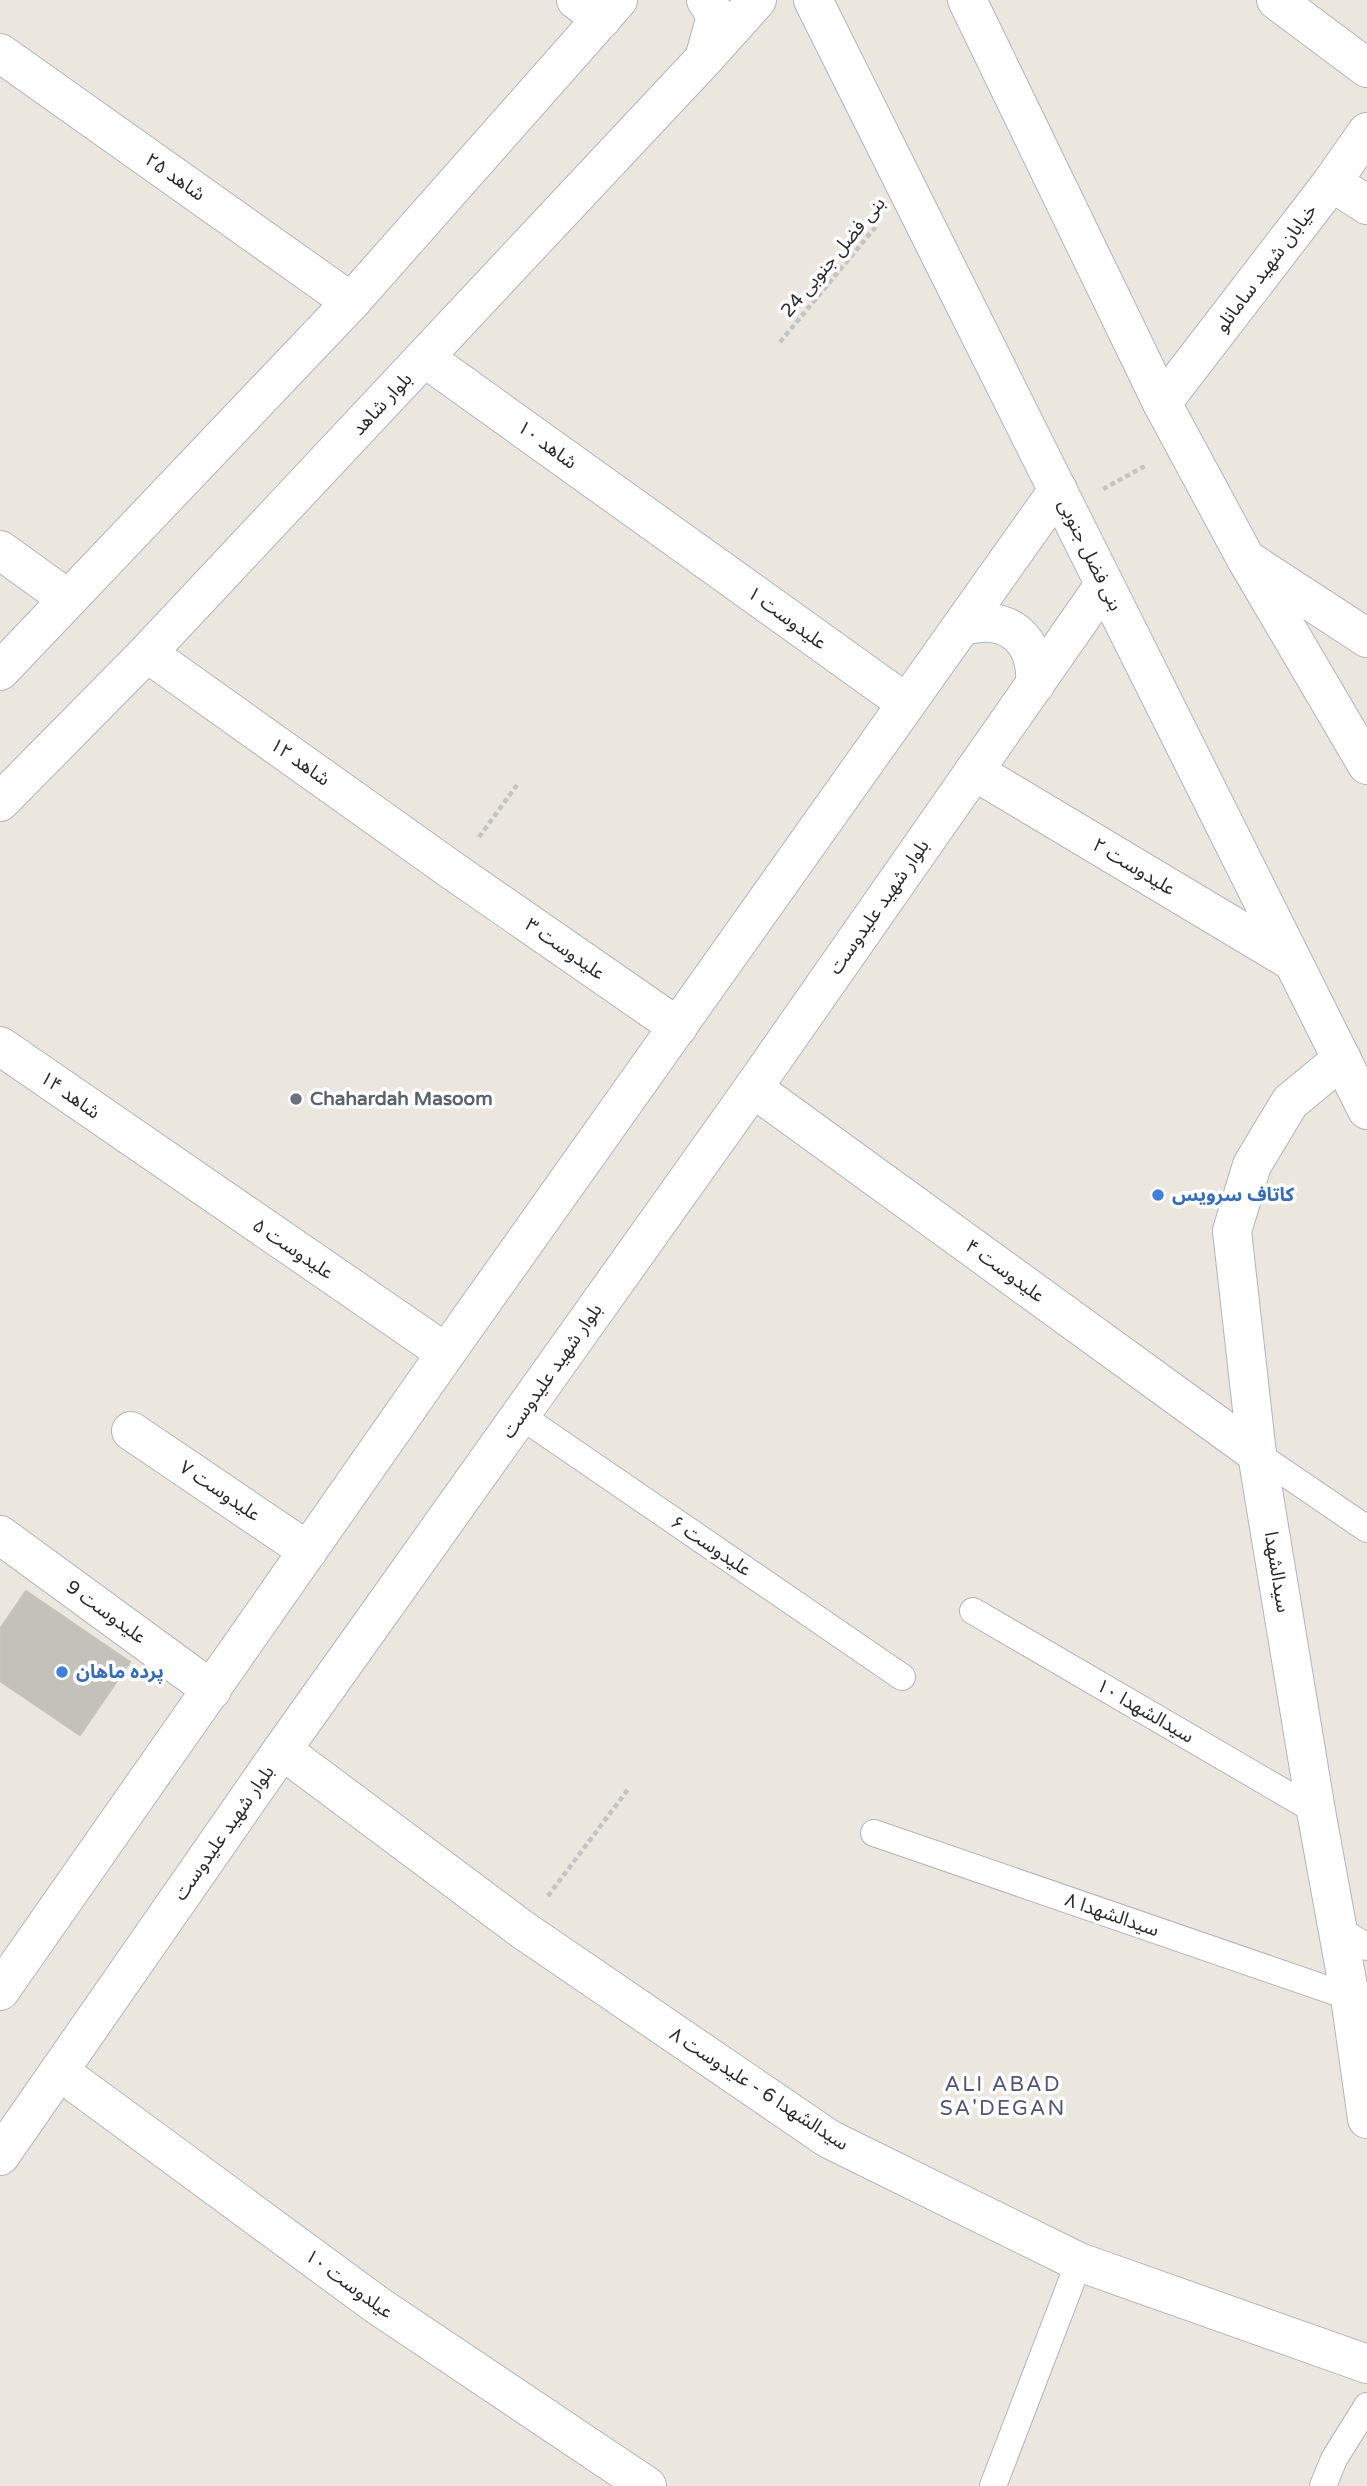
<svg xmlns="http://www.w3.org/2000/svg" width="1367" height="2486" viewBox="0 0 1367 2486" font-family="'Varela Round','Noto Sans Arabic',sans-serif">
	<rect width="100%" height="100%" fill="#ebe7df"/>
	<!-- building -->
	<polygon fill="#c4c1ba" stroke="#c6c3b9" stroke-width="2" points="26,1591 130,1662 80,1735 0,1681 0,1629"/>
	<g fill="none" stroke-linecap="round" stroke-linejoin="round">
		<!-- lane casing -->
		<g stroke="#b3b4bd" stroke-width="28">
			<g id="lane">
				<polyline points="521,1416 902,1677"/>
				<polyline points="1257,1454 1367,1529"/>
				<polyline points="973,1611 1316,1811"/>
				<polyline points="874,1833 1350,1997"/>
				<polyline points="1337,1928 1367,1947"/>
				<polyline points="993,2486 1079,2262"/>
				<polyline points="1323,2486 1334,2459 1367,2406"/>
			</g>
		</g>
		<!-- street casing -->
		<g stroke="#b3b4bd" stroke-width="40">
			<g id="street">
				<polyline points="576,0 602,19"/>
				<polyline points="1276,0 1367,68"/>
				<polyline points="0,53 351,302"/>
				<polyline points="1332,182 1367,205"/>
				<polyline points="425,358 906,703"/>
				<polyline points="0,550 68,599"/>
				<polyline points="1246,559 1367,638"/>
				<polyline points="147,653 453,871 678,1027"/>
				<polyline points="974,771 1293,962"/>
				<polyline points="0,1046 446,1353"/>
				<polyline points="1342,1059 1290,1102 1252,1165 1232,1231 1257,1454 1316,1811 1350,1997 1367,2119"/>
				<polyline points="753,1088 1257,1454"/>
				<polyline points="131,1431 308,1551"/>
				<polyline points="0,1535 212,1690"/>
				<polyline points="282,1750 523,1930 829,2139 1079,2262 1367,2364"/>
				<polyline points="59,2071 377,2305 647,2486"/>
			</g>
		</g>
		<!-- secondary casing -->
		<g stroke="#b3b4bd" stroke-width="40">
			<g id="secondary">
				<polyline points="813,0 1367,1110"/>
				<polyline points="967,0 1162,403 1246,559 1367,765"/>
				<polyline points="704,59 716,16 706,0"/>
				<polyline points="1162,403 1332,182 1367,132"/>
				<path d="M962,627C1007,612 1038,639 1035,685"/>
				<polyline points="0,671 351,302 618,0"/>
				<polyline points="0,802 147,653 704,59 757,0"/>
				<polyline points="0,1991 446,1353 1058,490"/>
				<polyline points="0,2156 282,1750 753,1088 1104,585"/>
			</g>
		</g>
		<!-- path -->
		<g stroke="#c4c4c4" stroke-width="4.5" stroke-dasharray="5 3.5" stroke-linecap="butt">
			<polyline points="780,342 878,224"/>
			<polyline points="1103,489 1147,465"/>
			<polyline points="479,837 517,785"/>
			<polyline points="548,1896 629,1788"/>
		</g>
		<!-- lane -->
		<use href="#lane" stroke="#fff" stroke-width="26"/>
		<!-- street -->
		<use href="#street" stroke="#fff" stroke-width="38"/>
		<!-- secondary -->
		<use href="#secondary" stroke="#fff" stroke-width="38"/>
	</g>
	<!-- markers -->
	<circle fill="#6b7280" stroke="#fff" stroke-width="2.5" cx="296" cy="1099" r="7"/>
	<g fill="#3f7fe0" stroke="#fff" stroke-width="2.5">
		<circle cx="1158" cy="1195" r="7"/>
		<circle cx="62" cy="1672" r="7"/>
	</g>
	<g text-anchor="middle" dominant-baseline="central" stroke-width="7" stroke-linejoin="round" paint-order="stroke">
		<!-- street labels -->
		<g font-size="19" fill="#2b2b2b" stroke="#fff">
			<text transform="translate(175 177) rotate(35)">شاهد ۲۵</text>
			<text transform="translate(833 257) rotate(-50)">بنی فضل جنوبی 24</text>
			<text transform="translate(1266 268) rotate(-53)">خیابان شهید سامانلو</text>
			<text transform="translate(382 404) rotate(-47)">بلوار شاهد</text>
			<text transform="translate(547 445) rotate(36)">شاهد ۱۰</text>
			<text transform="translate(1090 555) rotate(64)">بنی فضل جنوبی</text>
			<text transform="translate(787 618) rotate(36)">علیدوست ۱</text>
			<text transform="translate(300 762) rotate(35)">شاهد ۱۲</text>
			<text transform="translate(1134 867) rotate(31)">علیدوست ۲</text>
			<text transform="translate(879 907) rotate(-55)">بلوار شهید علیدوست</text>
			<text transform="translate(565 949) rotate(35)">علیدوست ۳</text>
			<text transform="translate(70 1095) rotate(35)">شاهد ۱۴</text>
			<text transform="translate(293 1249) rotate(34)">علیدوست ۵</text>
			<text transform="translate(1005 1271) rotate(36)">علیدوست ۴</text>
			<text transform="translate(552 1371) rotate(-55)">بلوار شهید علیدوست</text>
			<text transform="translate(220 1491) rotate(34)">علیدوست ۷</text>
			<text transform="translate(711 1546) rotate(34)">علیدوست ۶</text>
			<text transform="translate(1277 1572) rotate(81)">سیدالشهدا</text>
			<text transform="translate(106 1612) rotate(36)">علیدوست 9</text>
			<text transform="translate(1145 1711) rotate(30)">سیدالشهدا ۱۰</text>
			<text transform="translate(224 1833) rotate(-55)">بلوار شهید علیدوست</text>
			<text transform="translate(1112 1915) rotate(19)">سیدالشهدا ۸</text>
			<text transform="translate(759 2089) rotate(33)">سیدالشهدا 6 - علیدوست ۸</text>
			<text transform="translate(349 2284) rotate(36)">عیلدوست ۱۰</text>
		</g>
		<!-- worship labels -->
		<g font-size="19" font-weight="bold" fill="#5b616d" stroke="#fff" text-anchor="start">
			<text x="310" y="1099">Chahardah Masoom</text>
		</g>
		<!-- shop labels -->
		<g font-size="19" font-weight="bold" fill="#366cbe" stroke="#fff" text-anchor="start">
			<text x="1172" y="1195">کاتاف سرویس</text>
			<text x="76" y="1672">پرده ماهان</text>
		</g>
		<!-- neighbourhood labels -->
		<g font-size="21" letter-spacing="2" fill="#515476" stroke="#fff">
			<text x="1003" y="2084">ALI ABAD<tspan x="1003" dy="24">SA'DEGAN</tspan></text>
		</g>
	</g>
</svg>
